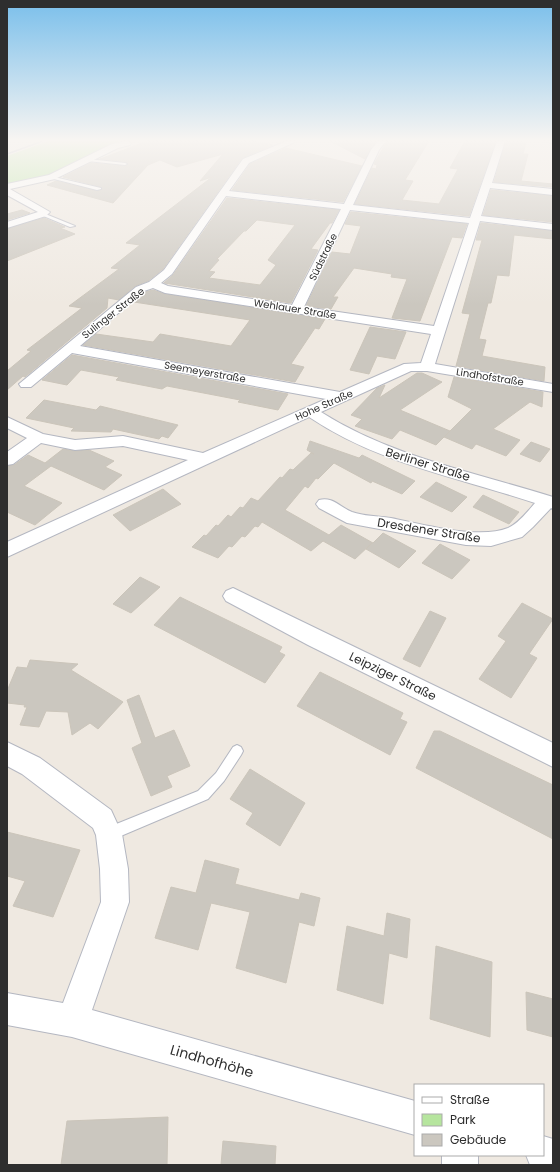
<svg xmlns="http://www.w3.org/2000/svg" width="560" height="1172" viewBox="0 0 560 1172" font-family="Poppins,sans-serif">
	<rect width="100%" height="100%" fill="#efe9e1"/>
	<!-- green -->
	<polygon fill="#b6e59e" points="48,141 120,141 53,174 7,186 7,156"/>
	<!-- building -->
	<g fill="#cbc7bf" stroke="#cbc5ba" fill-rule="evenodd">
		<polygon points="148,141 254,141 273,145 242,158 163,269 148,281 135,286 119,300 108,298 107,308 25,377 23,376 7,390 7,371 31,351 27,350 82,308 69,306 119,269 111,268 140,245 126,243 212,177 200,181 223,154 177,167 160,160 148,165 113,203 47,185 56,181 97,191 101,190 101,187 63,177 91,163 126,166 128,163 125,162 100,159"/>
		<polygon points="330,141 376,141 365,159"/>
		<polygon points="387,141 429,141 405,180 413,181 402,200 439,204 458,169 450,168 465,141 496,141 469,216 355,204 372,168 376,169 377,165 374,164"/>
		<polygon points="506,141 526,142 523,154 528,154 521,181 553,184 553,187 494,182"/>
		<polygon points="286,148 362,166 343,202 232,190 250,164"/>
		<polygon points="491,190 553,196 553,222 483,215"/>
		<path d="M227,198L339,210L332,223H330L311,249L318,250L291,303L164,283L173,275ZM257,220L295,225L268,260L276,265L260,285L209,278L215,272L209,271L219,260L217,259L244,231H246Z"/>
		<polygon points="22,210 30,213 7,220 7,214"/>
		<polygon points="351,212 467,224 462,238 452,237 420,321 392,318 407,279 391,277 392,274 354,268 333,297 338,297 331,309 306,306 332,252 350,254 361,226 345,224"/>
		<polygon points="44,218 65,227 60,228 75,234 7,261 7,229"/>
		<polygon points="481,223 553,231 553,239 514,235 509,276 497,275 491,303 488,303 479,339 486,340 482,356 545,367 544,381 456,366 470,314 462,313 482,240 476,240"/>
		<polygon points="153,290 165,294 325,319 319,329 315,328 291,364 304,367 295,382 83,345 96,334 153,342 160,334 231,346 250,320 134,302 145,292"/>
		<polygon points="370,327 406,332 395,359 377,356 369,374 350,370"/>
		<polygon points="72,355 288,394 278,410 238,402 240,400 167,386 162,389 116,380 119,377 81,370 67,385 42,380"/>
		<polygon points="417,373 422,373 442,382 400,410 450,431 436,445 400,430 392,439 355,426 362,419 351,415 377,388 385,385 379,398"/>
		<polygon points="454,377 543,392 542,407 530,402 493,429 520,440 506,456 476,444 472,449 444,437 472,409 448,397"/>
		<polygon points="44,400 96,410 100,406 178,425 168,438 162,436 159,439 113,429 111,432 71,431 74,428 26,418"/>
		<polygon points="310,441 359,458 362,455 415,481 402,494 372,481 371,483 334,463 318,479 316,478 308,488 305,486 285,510 329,535 341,525 373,543 383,533 416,551 399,568 366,549 372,543 355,559 323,541 311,551 262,522 258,527 255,526 245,537 242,536 232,547 229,546 218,558 192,547 204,535 206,536 216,525 218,526 228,515 231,517 240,507 243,508 251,498 258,501 280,477 282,478 290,469 293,470 311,453 314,454 307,450"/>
		<polygon points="531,442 550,449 540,462 520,454"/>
		<polygon points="63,449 75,451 89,450 114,461 105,467 122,475 104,490 51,466 24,486 62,503 35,525 7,512 7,466 14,465 28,455 45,463"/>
		<polygon points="436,482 467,497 452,512 420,497"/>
		<polygon points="163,489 181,504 130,531 113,515"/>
		<polygon points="483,495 519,512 509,524 473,507"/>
		<polygon points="440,544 470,560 452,579 422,563"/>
		<polygon points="140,577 160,587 131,613 113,604"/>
		<polygon points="180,597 282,647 279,652 285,655 265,683 154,625"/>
		<polygon points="522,603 553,619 529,654 537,658 511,698 479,679 506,641 498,636"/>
		<polygon points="430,611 446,618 420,667 403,659"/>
		<polygon points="30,660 78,664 71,670 123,702 98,729 90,723 72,735 68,712 46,711 39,727 20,725 27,707 24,707 25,705 7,703 7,691 17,667 27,668"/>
		<polygon points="320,672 403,713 400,719 407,722 390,755 297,706"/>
		<polygon points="139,695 155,738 174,730 190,766 167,776 172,787 151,796 132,748 142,743 127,700"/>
		<polygon points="434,731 440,731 553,785 553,839 416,768"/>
		<polygon points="250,769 305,803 280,846 246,824 253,813 230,799"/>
		<polygon points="7,832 80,850 53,917 13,906 25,881 7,876"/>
		<polygon points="205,860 239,869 235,884 299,900 301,893 320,898 314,926 299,922 286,983 236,968 250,912 211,903 198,950 155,938 171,887 196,893"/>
		<polygon points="387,913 410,919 407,958 389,953 383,1004 337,990 347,926 384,936"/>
		<polygon points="436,946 492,962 490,1037 430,1019"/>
		<polygon points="526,992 553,999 553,1037 527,1030"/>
		<polygon points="168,1117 167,1165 61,1165 67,1121"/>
		<polygon points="223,1141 276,1146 275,1165 221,1165"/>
	</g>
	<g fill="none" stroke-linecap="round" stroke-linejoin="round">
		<!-- service casing -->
		<g stroke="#b4b7c1" stroke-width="2">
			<g id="service">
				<polygon points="88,159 125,163 127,164 125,165 87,161"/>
				<polygon points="50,176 101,188 101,189 97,190 50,178"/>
				<polygon points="43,213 75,226 70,227 41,215"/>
				<polygon points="237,745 241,747 243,751 241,755 224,781 208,799 109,841 104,839 102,834 104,829 198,791 216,773 233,747"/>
			</g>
		</g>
		<!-- minor casing -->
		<g stroke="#b4b7c1" stroke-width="2">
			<g id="minor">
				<polygon points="127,141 131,143 130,145 118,148 55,179 10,189 50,212 46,216 7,228 7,222 38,212 7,195 7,184 49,175 112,144"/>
				<path d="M287,141H297L249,163L229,191L344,204L371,150L378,141H386L379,150L353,205L470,218L497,141H505L492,183L553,189V195L490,188L481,216L553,224V230L480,221L435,364L553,384V392L427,371H411L321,412C392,457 474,472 553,497V509L551,508L533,527L522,537L491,546L466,545L347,523L319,508L316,504L319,500C332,496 340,507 352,512C363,516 378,516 391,518C422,524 479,540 508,528C519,523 527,512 535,503C457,477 379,464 309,417L7,557V542L188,460L123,446L75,450L41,443L13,464L7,465V452L27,438L7,428V417L43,434L75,440L123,436L203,453L326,399L72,353L31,387H21L19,384L136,287L149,282L164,270L243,159ZM226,196L341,209L292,305L168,286L161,283L172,274ZM350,210L469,223L434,326L304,307ZM153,288L165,293L431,334L421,363L404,364L340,392L80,346L144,291Z"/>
				<polygon points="543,141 553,141 553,143"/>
				<polygon points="233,588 553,743 553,767 308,645 226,601 223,596 226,591"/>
				<polygon points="7,742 40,758 111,810 122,834 128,869 129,902 92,1010 415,1101 415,1135 72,1037 7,1025 7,993 63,1003 101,902 100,869 96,835 93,828 22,774 7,766"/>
				<polygon points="543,1136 553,1139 553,1165 530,1165 526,1155 543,1155"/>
				<rect x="442" y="1155" width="36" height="10"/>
			</g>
		</g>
		<!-- service -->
		<use href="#service" fill="#fff" fill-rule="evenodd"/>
		<!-- minor -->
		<use href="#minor" fill="#fff" fill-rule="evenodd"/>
		<!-- rail -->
		<polyline stroke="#a3a6b8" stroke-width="1.5" points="7,154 43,141"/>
	</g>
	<!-- sky -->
	<linearGradient id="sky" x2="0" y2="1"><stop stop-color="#7abfeb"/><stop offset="0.46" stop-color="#f8f5f2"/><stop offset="1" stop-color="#f8f5f2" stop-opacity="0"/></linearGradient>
	<rect width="560" height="305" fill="url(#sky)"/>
	<g text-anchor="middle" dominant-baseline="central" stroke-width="3" stroke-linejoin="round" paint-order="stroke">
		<!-- far-street labels -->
		<g font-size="10" fill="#2e2e2e" stroke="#fff">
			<text transform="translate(323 257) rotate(-64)">Südstraße</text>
			<text transform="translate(295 309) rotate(9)">Wehlauer Straße</text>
			<text transform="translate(113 313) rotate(-38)">Sulinger Straße</text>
			<text transform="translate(205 372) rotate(10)">Seemeyerstraße</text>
			<text transform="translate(490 377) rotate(9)">Lindhofstraße</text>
			<text transform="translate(324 405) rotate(-24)">Hohe Straße</text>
		</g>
		<!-- street labels -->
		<g font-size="12" fill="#2e2e2e" stroke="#fff">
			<text transform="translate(428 464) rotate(17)">Berliner Straße</text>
			<text transform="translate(429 530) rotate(9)">Dresdener Straße</text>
			<text transform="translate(393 676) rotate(26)">Leipziger Straße</text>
		</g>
		<!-- near-street labels -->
		<g font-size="14" fill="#2e2e2e" stroke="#fff">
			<text transform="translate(212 1061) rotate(16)">Lindhofhöhe</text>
		</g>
	</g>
	<!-- border -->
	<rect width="560" height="1172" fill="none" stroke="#2e2e2e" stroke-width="16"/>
	<!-- legend -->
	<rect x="414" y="1084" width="130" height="72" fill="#ffffff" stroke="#ababab"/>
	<rect x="422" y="1097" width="20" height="6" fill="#ffffff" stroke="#ababab"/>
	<text x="450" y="1104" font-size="12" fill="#2e2e2e">Straße</text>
	<rect x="422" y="1114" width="20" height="12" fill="#b6e59e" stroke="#ababab"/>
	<text x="450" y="1124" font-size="12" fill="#2e2e2e">Park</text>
	<rect x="422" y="1134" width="20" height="12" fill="#cbc7bf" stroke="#ababab"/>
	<text x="450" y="1144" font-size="12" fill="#2e2e2e">Gebäude</text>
</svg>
